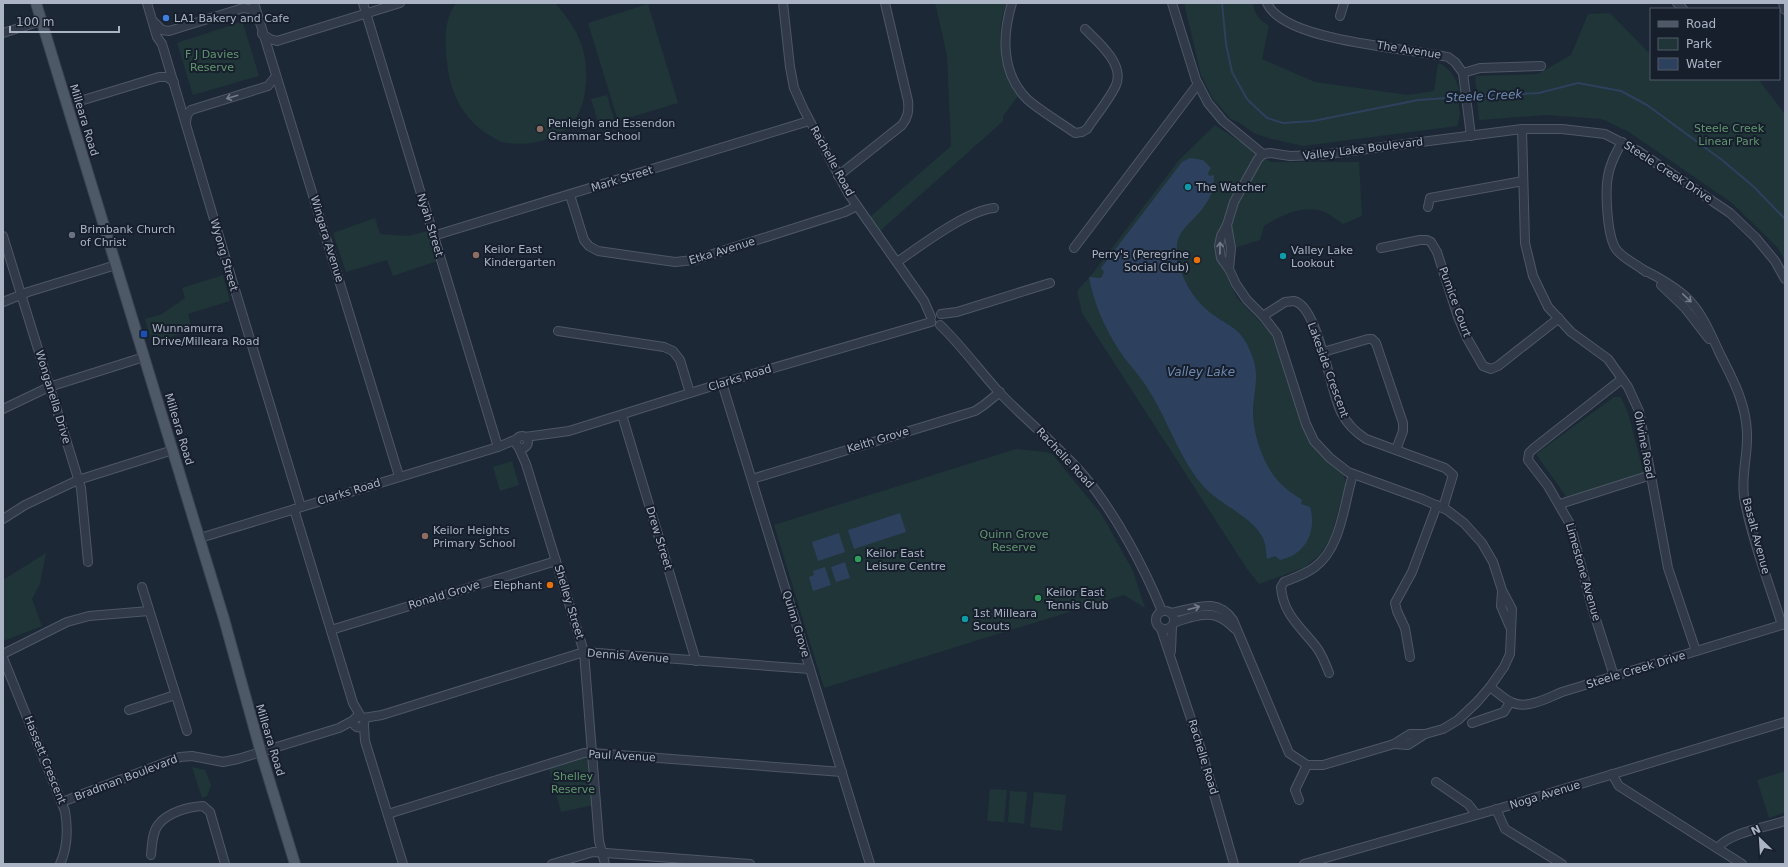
<svg xmlns="http://www.w3.org/2000/svg" width="1788" height="867" viewBox="0 0 1788 867" font-family="'DejaVu Sans',sans-serif">
	<rect width="100%" height="100%" fill="#1d2837"/>
	<!-- green -->
	<g fill="#1f3538">
		<path d="M456,3L556,4C578,30 588,49 586,83C585,92 584,102 580,110C569,139 529,148 502,142C498,141 495,138 491,136C467,123 452,98 448,70C445,47 442,23 456,3Z"/>
		<path d="M935,3H1007C993,35 1003,67 1018,96L1003,116V121L880,231L870,217L951,146L947,55Z"/>
		<path d="M1184,3H1253C1254,14 1260,20 1269,26L1262,59L1315,82L1408,95L1434,91L1438,63C1448,66 1458,80 1459,91H1457L1460,114L1457,126L1303,146L1268,138L1254,133L1238,122L1231,119L1213,99L1201,75Z"/>
		<polygon points="648,4 678,103 618,121 588,23"/>
		<polygon points="1610,13 1651,55 1651,79 1758,79 1785,114 1785,261 1778,248 1732,203 1629,132 1602,119 1546,115 1479,120 1475,76 1538,74 1571,55 1588,14"/>
		<polygon points="241,22 243,23 259,76 193,95 177,43"/>
		<polygon points="607,95 615,122 599,126 591,99"/>
		<path d="M1215,125L1271,162H1359L1362,216L1343,224C1337,220 1331,215 1325,212C1303,204 1282,215 1264,226L1260,240L1216,254L1237,298L1271,333L1305,431L1320,452L1343,474L1346,483L1331,537L1319,556L1303,568L1259,584L1247,569L1082,313L1077,291L1093,273L1179,160Z"/>
		<polygon points="375,218 380,234 408,236 428,231 437,261 393,276 387,260 346,272 333,233"/>
		<polygon points="223,275 230,301 188,314 192,330 152,343 145,319 162,314 185,298 182,288"/>
		<polygon points="1614,397 1621,397 1628,413 1645,478 1570,502 1536,454"/>
		<polygon points="1016,449 1046,452 1052,454 1102,515 1133,571 1145,608 1124,595 824,688 774,525"/>
		<polygon points="512,461 519,485 500,491 493,467"/>
		<polygon points="46,553 40,584 32,599 42,626 3,641 3,580"/>
		<polygon points="582,758 584,758 589,761 594,805 561,812 549,768"/>
		<polygon points="192,767 205,770 211,785 207,796 202,798"/>
		<polygon points="1785,771 1785,812 1769,818 1757,780"/>
		<polygon points="990,789 1007,790 1004,822 987,821"/>
		<polygon points="1010,791 1027,792 1024,824 1008,822"/>
		<polygon points="1034,792 1066,795 1062,831 1030,827"/>
	</g>
	<!-- water -->
	<g fill="#2d415e">
		<path d="M1190,158L1203,160L1211,168L1208,173L1209,176L1214,175C1214,186 1212,196 1205,205C1196,220 1175,230 1177,250H1171L1172,259L1177,260C1183,279 1191,296 1206,309C1226,327 1240,324 1251,353C1261,377 1253,389 1253,413C1253,435 1264,467 1280,483C1286,489 1294,495 1302,500L1301,504L1310,507C1317,531 1306,555 1280,560L1275,556L1267,559C1266,553 1266,544 1263,538C1252,517 1225,507 1208,491C1180,463 1169,421 1148,389C1139,374 1126,362 1117,347C1104,326 1093,301 1089,277L1101,278L1104,272L1101,268L1182,162Z"/>
		<polygon points="900,513 906,532 854,549 848,530"/>
		<polygon points="839,533 845,552 818,561 812,542"/>
		<polygon points="845,562 850,578 836,582 831,567"/>
		<polygon points="825,567 831,585 813,591 809,577 814,575 813,571"/>
	</g>
	<g fill="none" stroke-linecap="round" stroke-linejoin="round">
		<!-- stream -->
		<g stroke="#2d415e" stroke-width="2">
			<polyline points="1222,3 1226,44 1232,72 1247,99 1267,118 1283,123 1313,121 1418,100 1463,97"/>
			<polyline points="1467,97 1539,93 1578,83 1621,91 1647,105 1722,160 1753,186 1785,219"/>
		</g>
		<!-- minor casing -->
		<g stroke="#4e5766" stroke-width="10">
			<g id="minor">
				<polyline points="147,3 157,37 162,44 168,64 229,270 301,507"/>
				<polyline points="254,3 399,476"/>
				<polyline points="363,3 498,447"/>
				<polyline points="783,3 790,67 794,88 804,110 848,193 924,301 931,317"/>
				<path d="M1012,3C1002,35 1001,73 1027,99C1039,110 1061,123 1075,133L1082,132L1087,129C1096,115 1110,99 1116,85C1125,64 1097,41 1085,29"/>
				<polyline points="1172,3 1196,80 1208,103 1223,121 1263,154"/>
				<path d="M1267,3C1284,42 1409,48 1448,57L1455,62L1463,73L1471,136"/>
				<polyline points="1677,3 1683,9"/>
				<polyline points="1783,3 1785,10"/>
				<polyline points="1340,16 1344,3"/>
				<polyline points="153,21 162,30 169,31 243,8 250,9 257,16"/>
				<polyline points="3,33 41,21"/>
				<polyline points="262,34 270,39 277,41 400,3"/>
				<polyline points="1463,73 1480,68 1541,66"/>
				<polyline points="67,105 159,77 167,77 174,82"/>
				<polyline points="186,122 187,115 191,110 268,86 276,76"/>
				<polyline points="1522,129 1525,243 1533,276 1548,307 1571,332 1608,359 1628,387 1639,411 1668,568 1696,651"/>
				<path d="M1622,142C1616,153 1610,163 1608,176C1605,192 1607,236 1616,249C1623,259 1637,264 1646,272"/>
				<path d="M838,176L902,125C908,117 909,111 908,101L885,3"/>
				<polyline points="570,195 584,240 589,246 598,251 675,262 694,260 845,212 857,206"/>
				<polyline points="1428,207 1430,198 1523,181"/>
				<polyline points="1227,225 1231,248 1229,269"/>
				<polyline points="3,236 81,488 88,562"/>
				<polyline points="433,236 809,121"/>
				<polyline points="1074,248 1198,84"/>
				<polyline points="1381,248 1420,240 1427,240 1431,242 1437,252 1458,317 1467,338 1483,366 1491,369 1498,366 1559,318"/>
				<path d="M897,262C922,245 966,211 994,208"/>
				<path d="M1642,269C1658,277 1676,287 1688,299C1703,314 1711,335 1720,354C1733,380 1746,403 1747,433C1748,455 1741,475 1744,497C1752,540 1769,583 1782,625"/>
				<polyline points="1661,285 1685,308 1709,339"/>
				<polyline points="3,302 28,292 116,265"/>
				<polyline points="941,314 957,312 1050,283"/>
				<path d="M1263,316L1285,302L1294,301C1318,306 1330,390 1341,412C1347,424 1355,432 1366,439L1445,468L1453,475L1443,508"/>
				<path d="M940,325C961,345 979,370 998,391C1026,421 1059,446 1085,477C1115,513 1144,567 1162,611"/>
				<polyline points="558,331 664,347 673,351 680,360 690,393"/>
				<polyline points="1323,352 1368,339 1372,339 1376,343 1403,423 1403,431 1396,450"/>
				<polyline points="722,383 870,864"/>
				<polyline points="3,409 49,387 144,357"/>
				<polyline points="622,415 696,661"/>
				<circle cx="522" cy="442" r="6"/>
				<polyline points="525,437 569,431 722,383 931,322"/>
				<polyline points="519,448 526,464 584,652 599,841 605,864"/>
				<polyline points="752,479 975,411 984,405 1000,392"/>
				<polyline points="1560,504 1651,475"/>
				<polyline points="294,509 353,703 361,717"/>
				<polyline points="3,519 25,505 78,480 173,450"/>
				<polyline points="200,538 498,447 517,439"/>
				<polyline points="142,587 187,731"/>
				<polyline points="1502,591 1501,606 1510,627"/>
				<circle cx="1165" cy="620" r="9"/>
				<path d="M1171,613C1195,609 1216,596 1233,620L1289,753L1307,765H1323L1394,744L1410,734H1425"/>
				<path d="M1174,623C1180,620 1186,619 1192,617C1212,612 1221,615 1235,629"/>
				<polyline points="1161,629 1201,749 1234,864"/>
				<polyline points="331,630 556,561"/>
				<polyline points="1171,651 1172,626"/>
				<polyline points="3,654 67,622 89,616 149,611"/>
				<polyline points="1410,657 1405,628 1397,611 1395,603 1412,572 1437,505"/>
				<path d="M3,658L65,811C68,829 68,847 60,864"/>
				<path d="M1329,673C1326,665 1322,655 1317,648C1302,628 1283,615 1281,587L1284,582C1294,578 1306,574 1315,567C1341,548 1344,504 1353,474"/>
				<polyline points="1614,676 1592,607 1570,524 1548,486 1528,460 1529,453 1533,449 1622,379"/>
				<path d="M1490,687C1497,692 1504,699 1511,702C1527,710 1547,698 1562,692L1785,624"/>
				<polyline points="129,710 175,695"/>
				<circle cx="359" cy="722" r="5.5"/>
				<polyline points="363,718 382,715 584,652 810,669"/>
				<polyline points="1472,723 1504,712 1510,702"/>
				<polyline points="364,726 365,741 403,864"/>
				<polyline points="1394,744 1408,745 1425,734 1443,729 1458,720 1477,702 1490,687 1504,667 1510,654 1512,609 1502,590 1493,562 1482,543 1464,523 1447,510 1422,499 1348,472 1330,458 1314,441 1306,424 1277,334 1263,316 1247,300 1236,284 1229,269 1221,258 1219,246 1221,236 1227,225 1234,202 1258,159 1263,154 1270,153 1290,156 1320,155 1522,129 1562,129 1605,134 1638,151 1730,213 1756,238 1775,261 1785,279"/>
				<polyline points="1612,774 1619,786 1742,864"/>
				<polyline points="1436,782 1468,804 1476,814"/>
				<polyline points="1299,800 1295,790 1307,765"/>
				<polyline points="62,802 180,757 192,756 223,762 238,759 339,728 354,720"/>
				<polyline points="1496,809 1505,829 1562,864"/>
				<polyline points="388,814 584,753 593,753 842,772"/>
				<path d="M1718,848C1728,833 1767,827 1785,821"/>
				<path d="M151,855C152,846 152,833 158,825C168,812 188,807 203,806L210,812L225,864"/>
				<polyline points="552,864 593,852 750,864"/>
				<polyline points="1304,864 1501,808 1785,722"/>
			</g>
		</g>
		<!-- major casing -->
		<g stroke="#3a4351" stroke-width="12">
			<polyline id="major" points="36,3 224,619 261,753 295,864"/>
		</g>
		<!-- minor -->
		<use href="#minor" stroke="#313a48" stroke-width="8"/>
		<!-- major -->
		<use href="#major" stroke="#4e5968" stroke-width="10"/>
	</g>
	<!-- one-way arrows -->
	<defs><path id="oneway-shaft" d="M-6 0H5M1.5-3L5.5 0L1.5 3" fill="none" stroke-width="1.6" stroke-linecap="round" stroke-linejoin="round"/></defs>
	<g stroke="#747d8d">
		<use href="#oneway-shaft" transform="translate(232 97) rotate(163)"/>
		<use href="#oneway-shaft" transform="translate(1220 248) rotate(-89)"/>
		<use href="#oneway-shaft" transform="translate(1687 298) rotate(44)"/>
		<use href="#oneway-shaft" transform="translate(1194 608) rotate(-15)"/>
	</g>
	<!-- markers -->
	<circle fill="#3f7fe0" stroke="#171f2c" stroke-width="1.5" cx="166" cy="18" r="4"/>
	<g fill="#8d6e63" stroke="#171f2c" stroke-width="1.5">
		<circle cx="540" cy="129" r="4"/>
		<circle cx="476" cy="255" r="4"/>
		<circle cx="425" cy="536" r="4"/>
	</g>
	<g fill="#0f9aa8" stroke="#171f2c" stroke-width="1.5">
		<circle cx="1188" cy="187" r="4"/>
		<circle cx="1283" cy="256" r="4"/>
		<circle cx="965" cy="619" r="4"/>
	</g>
	<circle fill="#6b7280" stroke="#171f2c" stroke-width="1.5" cx="72" cy="235" r="4"/>
	<g fill="#e8710a" stroke="#171f2c" stroke-width="1.5">
		<circle cx="1197" cy="260" r="4"/>
		<circle cx="550" cy="585" r="4"/>
	</g>
	<rect fill="#1a4fb4" stroke="#171f2c" stroke-width="1.5" x="140" y="330" width="8" height="8" rx="2"/>
	<g fill="#2e9e5b" stroke="#171f2c" stroke-width="1.5">
		<circle cx="858" cy="559" r="4"/>
		<circle cx="1038" cy="598" r="4"/>
	</g>
	<g text-anchor="middle" dominant-baseline="central" stroke-width="4" stroke-linejoin="round" paint-order="stroke">
		<!-- poi labels -->
		<g font-size="11" fill="#aab4c5" stroke="#171f2c" text-anchor="start">
			<text x="174" y="18">LA1 Bakery and Cafe</text>
			<text x="548" y="123">Penleigh and Essendon<tspan x="548" dy="13">Grammar School</tspan></text>
			<text x="1196" y="187">The Watcher</text>
			<text x="80" y="229">Brimbank Church<tspan x="80" dy="13">of Christ</tspan></text>
			<text x="484" y="249">Keilor East<tspan x="484" dy="13">Kindergarten</tspan></text>
			<text x="1291" y="250">Valley Lake<tspan x="1291" dy="13">Lookout</tspan></text>
			<text x="1189" y="254" text-anchor="end">Perry's (Peregrine<tspan x="1189" dy="13">Social Club)</tspan></text>
			<text x="152" y="328">Wunnamurra<tspan x="152" dy="13">Drive/Milleara Road</tspan></text>
			<text x="433" y="530">Keilor Heights<tspan x="433" dy="13">Primary School</tspan></text>
			<text x="866" y="553">Keilor East<tspan x="866" dy="13">Leisure Centre</tspan></text>
			<text x="542" y="585" text-anchor="end">Elephant</text>
			<text x="1046" y="592">Keilor East<tspan x="1046" dy="13">Tennis Club</tspan></text>
			<text x="973" y="613">1st Milleara<tspan x="973" dy="13">Scouts</tspan></text>
		</g>
		<!-- street labels -->
		<g font-size="11" fill="#aab4c5" stroke="#171f2c">
			<text transform="translate(1409 50) rotate(9)">The Avenue</text>
			<text transform="translate(84 120) rotate(73)">Milleara Road</text>
			<text transform="translate(1363 149) rotate(-7)">Valley Lake Boulevard</text>
			<text transform="translate(832 161) rotate(61)">Rachelle Road</text>
			<text transform="translate(1668 172) rotate(33)">Steele Creek Drive</text>
			<text transform="translate(622 179) rotate(-17)">Mark Street</text>
			<text transform="translate(430 225) rotate(73)">Nyah Street</text>
			<text transform="translate(327 239) rotate(73)">Wingara Avenue</text>
			<text transform="translate(722 251) rotate(-17)">Etka Avenue</text>
			<text transform="translate(224 255) rotate(74)">Wyong Street</text>
			<text transform="translate(1455 302) rotate(70)">Pumice Court</text>
			<text transform="translate(1328 370) rotate(70)">Lakeside Crescent</text>
			<text transform="translate(740 378) rotate(-17)">Clarks Road</text>
			<text transform="translate(53 397) rotate(73)">Wonganella Drive</text>
			<text transform="translate(179 429) rotate(73)">Milleara Road</text>
			<text transform="translate(878 440) rotate(-17)">Keith Grove</text>
			<text transform="translate(1644 445) rotate(79)">Olivine Road</text>
			<text transform="translate(1065 458) rotate(47)">Rachelle Road</text>
			<text transform="translate(349 492) rotate(-17)">Clarks Road</text>
			<text transform="translate(1756 536) rotate(75)">Basalt Avenue</text>
			<text transform="translate(659 538) rotate(73)">Drew Street</text>
			<text transform="translate(1583 572) rotate(74)">Limestone Avenue</text>
			<text transform="translate(444 595) rotate(-17)">Ronald Grove</text>
			<text transform="translate(569 602) rotate(73)">Shelley Street</text>
			<text transform="translate(796 624) rotate(73)">Quinn Grove</text>
			<text transform="translate(628 656) rotate(4)">Dennis Avenue</text>
			<text transform="translate(1636 670) rotate(-17)">Steele Creek Drive</text>
			<text transform="translate(270 740) rotate(73)">Milleara Road</text>
			<text transform="translate(622 756) rotate(3)">Paul Avenue</text>
			<text transform="translate(1203 757) rotate(73)">Rachelle Road</text>
			<text transform="translate(45 760) rotate(68)">Hassett Crescent</text>
			<text transform="translate(126 778) rotate(-21)">Bradman Boulevard</text>
			<text transform="translate(1545 795) rotate(-17)">Noga Avenue</text>
		</g>
		<!-- park labels -->
		<g font-size="11" fill="#60976e" stroke="#171f2c">
			<text x="212" y="54">F J Davies<tspan x="212" dy="13">Reserve</tspan></text>
			<text x="1729" y="128">Steele Creek<tspan x="1729" dy="13">Linear Park</tspan></text>
			<text x="1014" y="534">Quinn Grove<tspan x="1014" dy="13">Reserve</tspan></text>
			<text x="573" y="776">Shelley<tspan x="573" dy="13">Reserve</tspan></text>
		</g>
		<!-- water labels -->
		<g font-size="12" font-style="italic" fill="#6f8ab1" stroke="#171f2c">
			<text transform="translate(1484 96) rotate(-3)">Steele Creek</text>
			<text x="1201" y="372">Valley Lake</text>
		</g>
	</g>
	<!-- border -->
	<rect width="1788" height="867" fill="none" stroke="#aab4c5" stroke-width="8"/>
	<!-- legend -->
	<rect x="1650" y="8" width="130" height="72" fill="#171f2c" stroke="#525b69"/>
	<rect x="1658" y="21" width="20" height="6" fill="#4e5968" stroke="#525b69"/>
	<text x="1686" y="28" font-size="12" fill="#aab4c5">Road</text>
	<rect x="1658" y="38" width="20" height="12" fill="#1f3538" stroke="#525b69"/>
	<text x="1686" y="48" font-size="12" fill="#aab4c5">Park</text>
	<rect x="1658" y="58" width="20" height="12" fill="#2d415e" stroke="#525b69"/>
	<text x="1686" y="68" font-size="12" fill="#aab4c5">Water</text>
	<!-- north arrow -->
	<g transform="translate(1760 839) rotate(335)" stroke="#171f2c" stroke-width="3" paint-order="stroke">
	<path d="M0-3L7 15L0 10L-7 15Z" fill="#aab4c5"/>
	<text y="-6" font-size="11" font-weight="bold" text-anchor="middle" fill="#aab4c5">N</text>
	</g>
	<!-- scale -->
	<path d="M10 26v6h109v-6" fill="none" stroke="#aab4c5" stroke-width="2"/>
	<text x="16" y="26" font-size="12" fill="#aab4c5" stroke="#171f2c" stroke-width="3" paint-order="stroke">100 m</text>
</svg>
